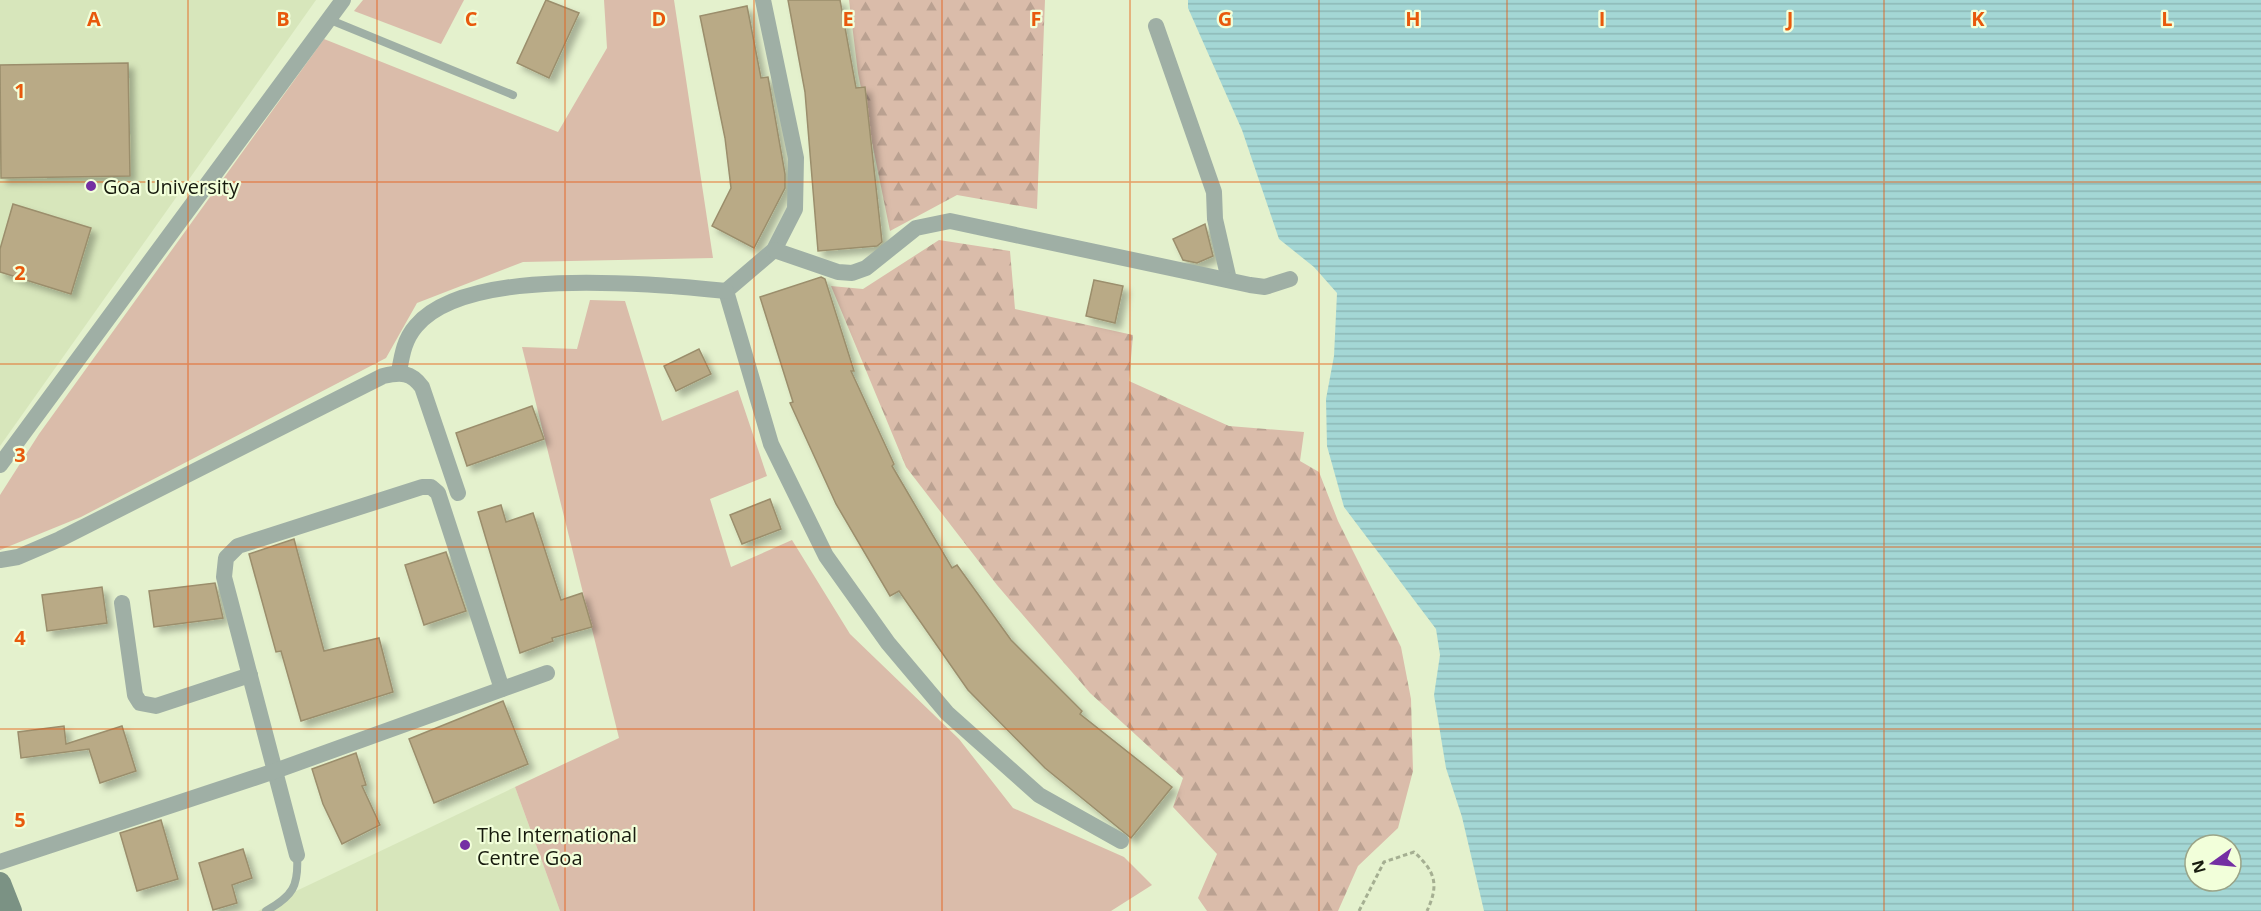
<svg xmlns="http://www.w3.org/2000/svg" width="2261" height="911" viewBox="0 0 2261 911" font-family="'Open Sans',sans-serif">
	<defs>
		<pattern id="forest-firs" width="22" height="20" patternUnits="userSpaceOnUse" patternTransform="scale(1.5)"><rect width="22" height="20" fill="#dabcaa"/><path d="M5 1l3.5 6h-7zM16 11l3.5 6h-7z" fill="#baa191"/></pattern>
		<pattern id="water-rules" width="6" height="5" patternUnits="userSpaceOnUse" patternTransform="scale(1.5)"><rect width="6" height="5" fill="#a4d7d5"/><path d="M0 2.5h6" fill="none" stroke="#8cb8b6"/></pattern>
		<filter id="shadow"><feDropShadow dx="5.5" dy="5.5" stdDeviation="3" flood-color="#0004"/></filter>
	</defs>
	<rect width="100%" height="100%" fill="#e4f1cd"/>
	<!-- built -->
	<g fill="#d7e6bb">
		<polygon points="0,0 316,0 0,446"/>
		<polygon points="515,787 560,911 258,911 273,902"/>
	</g>
	<!-- green -->
	<g fill="#dabcaa">
		<polygon points="363,0 464,0 441,44 354,11"/>
		<polygon points="604,0 674,0 713,258 523,262 417,303 386,358 81,517 0,550 0,495 39,434 324,39 558,132 607,48"/>
		<polygon points="590,300 625,301 662,421 738,390 767,476 710,499 731,567 792,540 850,634 959,739 1013,808 1124,857 1152,885 1111,911 560,911 515,787 619,738 522,347 577,349"/>
	</g>
	<!-- forest -->
	<g fill="url(#forest-firs)">
		<polygon points="849,0 1045,0 1037,209 957,195 890,231 858,73"/>
		<polygon points="939,240 1010,251 1015,309 1133,335 1129,381 1229,426 1304,432 1300,461 1319,472 1338,521 1401,647 1411,699 1413,771 1398,828 1358,866 1338,911 1207,911 1198,898 1217,854 1173,807 1183,778 1090,693 997,585 906,467 831,286 863,289"/>
	</g>
	<!-- water -->
	<path fill="url(#water-rules)" fill-rule="evenodd" d="M1188,0H2261V911H1484L1462,817L1446,768L1434,695L1440,655L1436,629L1344,507L1327,446L1326,399L1334,356L1337,293L1314,267L1279,239L1242,130L1188,8ZM2195,845H2231V881H2195Z"/>
	<!-- building -->
	<g fill="#b9aa86" stroke="#9b8e6c" stroke-width="1.5" filter="url(#shadow)">
		<polygon points="546,0 579,13 549,78 517,63"/>
		<polygon points="788,0 840,0 856,88 865,87 882,242 877,246 818,251 805,92"/>
		<polygon points="747,6 761,78 768,77 785,174 785,188 754,248 712,226 731,188 725,138 700,16"/>
		<polygon points="128,63 130,176 1,178 0,65"/>
		<polygon points="13,204 91,228 71,294 0,272 0,249"/>
		<polygon points="1205,224 1213,256 1197,263 1183,260 1173,239"/>
		<polygon points="821,277 825,279 854,371 851,371 894,464 892,466 952,568 957,565 1011,640 1082,711 1080,714 1172,787 1131,838 1045,768 968,690 899,591 890,596 836,504 790,403 793,402 760,297"/>
		<polygon points="1094,280 1123,286 1115,323 1086,316"/>
		<polygon points="699,349 711,374 676,391 664,366"/>
		<polygon points="532,406 544,439 467,466 456,433"/>
		<polygon points="770,499 781,529 742,544 730,515"/>
		<polygon points="501,505 506,522 533,513 561,600 582,593 592,627 552,638 553,641 520,653 478,512"/>
		<polygon points="294,539 324,651 379,638 393,692 301,721 281,651 276,652 249,554"/>
		<polygon points="446,552 466,611 424,625 405,565"/>
		<polygon points="215,583 223,618 154,627 149,591"/>
		<polygon points="102,587 107,623 47,631 42,595"/>
		<polygon points="503,701 528,764 434,803 409,739"/>
		<polygon points="64,726 66,744 122,726 136,771 100,783 89,749 21,758 18,732"/>
		<polygon points="356,753 366,785 362,786 380,825 342,844 323,804 312,769"/>
		<polygon points="161,820 178,879 137,891 120,833"/>
		<polygon points="243,849 252,878 232,885 237,903 213,910 199,863"/>
	</g>
	<g fill="none" stroke-linecap="round" stroke-linejoin="round">
		<!-- path -->
		<path stroke="#a5af92" stroke-width="3" stroke-dasharray="4.5 3" stroke-linecap="butt" d="M1359,911L1384,862L1414,852C1436,872 1439,885 1427,911"/>
		<!-- lane -->
		<g stroke="#9fafa5" stroke-width="8">
			<polyline points="328,19 513,95"/>
			<path d="M266,911C293,896 299,886 297,855"/>
		</g>
		<!-- street -->
		<g stroke="#9fafa5" stroke-width="16">
			<polyline points="763,0 796,158 795,209 774,250 726,291 771,444 826,556 888,643 947,713 1039,795 1121,841"/>
			<polyline points="1156,26 1214,192 1215,219 1229,280"/>
			<polyline points="774,250 838,272 852,273 866,268 916,228 950,221 1250,285 1265,287 1290,279"/>
			<path d="M399,372C402,355 404,340 416,326C467,265 652,284 726,291"/>
			<polyline points="0,465 343,0"/>
			<path d="M0,560L18,557L60,539L383,376C401,372 411,372 422,387L458,493"/>
			<polyline points="122,603 135,695 140,703 156,706 250,675"/>
			<polyline points="297,855 224,577 226,558 238,546 422,487 431,487 438,493 502,689"/>
			<polyline points="0,862 275,771 547,673"/>
		</g>
		<!-- secondary -->
		<polyline stroke="#7b9284" stroke-width="22" points="0,883 11,911"/>
	</g>
	<!-- grid -->
	<path fill="none" stroke="#e8590c" stroke-width="1.5" stroke-opacity="0.55" d="M188,0V911M377,0V911M565,0V911M754,0V911M942,0V911M1130,0V911M1319,0V911M1507,0V911M1696,0V911M1884,0V911M2073,0V911M0,182H2261M0,364H2261M0,547H2261M0,729H2261"/>
	<!-- markers -->
	<g fill="#742fa3" stroke="#f2ffda" stroke-width="2">
		<circle cx="91" cy="186" r="6"/>
		<circle cx="465" cy="845" r="6"/>
	</g>
	<g text-anchor="middle" dominant-baseline="central" stroke-width="4.5" stroke-linejoin="round" paint-order="stroke">
		<!-- poi labels -->
		<g font-size="20" fill="#171b0e" stroke="#f2ffda" text-anchor="start">
			<text x="103" y="186">Goa University</text>
			<text x="477" y="834">The International<tspan x="477" dy="23">Centre Goa</tspan></text>
		</g>
	</g>
	<g font-size="20" text-anchor="middle" font-weight="bold" fill="#e8590c" stroke="#f2ffda" stroke-width="4.5" stroke-linejoin="round" paint-order="stroke">
		<text x="94" y="26">A</text>
		<text x="283" y="26">B</text>
		<text x="471" y="26">C</text>
		<text x="659" y="26">D</text>
		<text x="848" y="26">E</text>
		<text x="1036" y="26">F</text>
		<text x="1225" y="26">G</text>
		<text x="1413" y="26">H</text>
		<text x="1602" y="26">I</text>
		<text x="1790" y="26">J</text>
		<text x="1978" y="26">K</text>
		<text x="2167" y="26">L</text>
		<text x="20" y="98">1</text>
		<text x="20" y="280">2</text>
		<text x="20" y="462">3</text>
		<text x="20" y="645">4</text>
		<text x="20" y="827">5</text>
	</g>
	<!-- north arrow -->
	<g transform="translate(2213 863) rotate(255)"><circle r="28" fill="#f2ffda" stroke="#9aa488" stroke-width="1.5"/>
	<path d="M0-4.5L10 22L0 15L-10 22Z" fill="#742fa3"/>
	<text y="-9" font-size="16" font-weight="bold" text-anchor="middle" fill="#171b0e">N</text>
	</g>
</svg>
